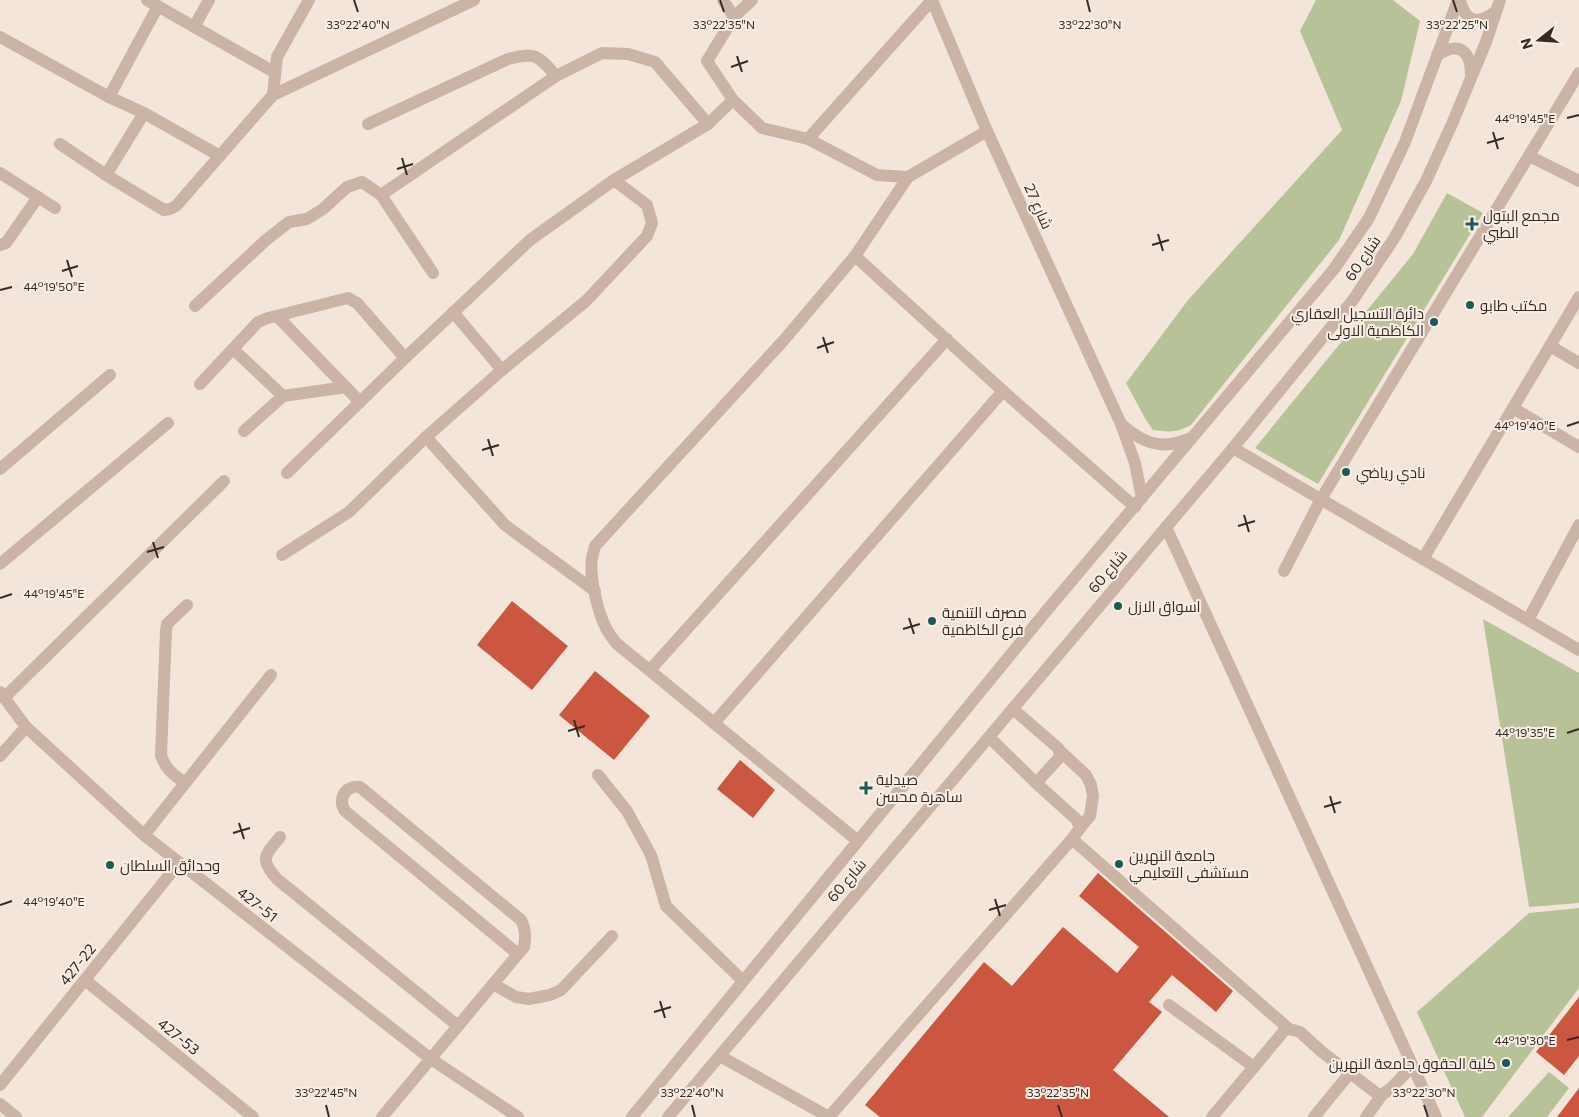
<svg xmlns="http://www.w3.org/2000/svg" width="1579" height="1117" viewBox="0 0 1579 1117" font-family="Commissioner,Cairo,sans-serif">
	<rect width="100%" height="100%" fill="#f3e5da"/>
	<!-- green -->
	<g fill="#b8c299">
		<path d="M1316,0H1393L1420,21L1401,101L1339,240L1191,425C1176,433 1170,432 1153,430L1146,420L1126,383L1188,300L1342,130L1300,31Z"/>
		<polygon points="1447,193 1483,213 1318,484 1255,448 1413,254"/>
		<polygon points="1483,619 1579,673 1579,903 1529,907"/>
		<polygon points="1579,908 1579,988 1482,1117 1465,1117 1417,1012 1529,913"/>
		<polygon points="1549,1072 1569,1088 1547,1117 1508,1117"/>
	</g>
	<!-- building -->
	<g fill="#cb5740">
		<polygon points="512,601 568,646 532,690 477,645"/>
		<polygon points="595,671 650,716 614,760 559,715"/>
		<polygon points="740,760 775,790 753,818 717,789"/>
		<polygon points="1098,873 1233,991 1216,1012 1172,975 1149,1002 1162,1012 1113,1070 1169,1117 880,1117 865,1105 984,962 1012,986 1063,927 1117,973 1139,947 1079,896"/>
		<polygon points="1579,997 1579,1056 1564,1075 1536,1052"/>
		<polygon points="1579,1088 1579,1117 1557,1117"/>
	</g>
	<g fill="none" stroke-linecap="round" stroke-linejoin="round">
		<!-- minor -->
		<g stroke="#cbb4a5" stroke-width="12">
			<polyline points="147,0 274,72"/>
			<polyline points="723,0 734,17"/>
			<polyline points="752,0 734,17 707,61 733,100 762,128 808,139 877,175 908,177 987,131"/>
			<polyline points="932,0 987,131 1121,424 1135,463 1142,498"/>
			<path d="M1460,0C1465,22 1477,25 1495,12"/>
			<polyline points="194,27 209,0"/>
			<polyline points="0,37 109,97 144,113 220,156"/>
			<path d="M1437,55C1460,41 1471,51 1471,76"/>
			<polyline points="273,95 277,57 309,0"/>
			<polyline points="109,97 158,6"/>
			<path d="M368,124L508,59C536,52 538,55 556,76"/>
			<polyline points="808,139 932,0"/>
			<polyline points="60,144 106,175 164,210 170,209 176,206 273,95 474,0"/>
			<polyline points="1529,156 1579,181"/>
			<polyline points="0,173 55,208"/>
			<polyline points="106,175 144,113"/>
			<polyline points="381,195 556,76 602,53 628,54 655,62 708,124"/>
			<polyline points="0,245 6,243 38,197"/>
			<polyline points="855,256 1003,391 1135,507"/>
			<polyline points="195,306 266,240 289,222 307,219 323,209 347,187 362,182 381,195 433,273"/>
			<polyline points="453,312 502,370"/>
			<polyline points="277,316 360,402"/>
			<polyline points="1550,346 1579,363"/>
			<polyline points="233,349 283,396"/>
			<polyline points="200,384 258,322 268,318 348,298 357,303 405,358"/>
			<polyline points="1513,408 1579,447"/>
			<path d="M1121,424C1135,436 1151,447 1171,444C1178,443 1185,440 1191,438"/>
			<polyline points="244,431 283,396 346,387"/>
			<polyline points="426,437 505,525 595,591"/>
			<polyline points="1233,448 1579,650"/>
			<polyline points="0,469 110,375"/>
			<polyline points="287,473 405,358 530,240 614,180 708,124 733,100"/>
			<polyline points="1166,527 1436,1117"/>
			<polyline points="282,555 349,512 426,437 502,370 586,301 647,236 652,223 647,205 614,180"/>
			<polyline points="1423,559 1579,297"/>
			<polyline points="0,564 168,423"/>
			<polyline points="1284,571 1321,499 1579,73"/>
			<polyline points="1528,620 1579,525"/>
			<polyline points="650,670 947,339"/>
			<polyline points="0,692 26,727 144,835 431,1059 518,1117"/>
			<polyline points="4,698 224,481"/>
			<polyline points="1013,709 1058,748 1060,754 1059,758 1036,783"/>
			<polyline points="714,723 1003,391"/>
			<polyline points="1060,751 1086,775 1091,785 1093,796 1090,816 1080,828"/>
			<polyline points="0,756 26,727"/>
			<polyline points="598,775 627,811 651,855 666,906 743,981"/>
			<path d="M185,783C174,775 165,769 161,755L166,631L167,624L187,605"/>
			<polyline points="144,835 271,675"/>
			<path d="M280,837C265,855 259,859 277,879L458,1026"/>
			<polyline points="1072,839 1289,1029"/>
			<path d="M858,841L616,643C613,639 610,635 607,630C598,614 589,576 592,558C593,554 594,550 595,546L784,340L855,256L908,177"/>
			<polyline points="85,980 253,1117"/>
			<polyline points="493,984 516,997 529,999 550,995 561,990 612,936"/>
			<polyline points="1169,1005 1254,1067"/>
			<polyline points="720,1056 829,1117 1072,839 1080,828 1076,819 1036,783 989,737"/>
			<polyline points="0,1085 179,863"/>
			<polyline points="0,1104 16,1117"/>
			<path d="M382,1117L524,947C526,937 526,929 521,920L360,787C346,785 337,798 345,811L518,954"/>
			<polyline points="632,1117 1048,609 1334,269 1369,218 1405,142 1458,0"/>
			<polyline points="668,1117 1233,448 1353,300 1395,237 1426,181 1452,124 1486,42 1500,0"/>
			<path d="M1212,1117L1284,1031L1289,1029L1300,1032L1322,1052L1379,1095C1389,1094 1404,1074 1412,1066"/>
			<polyline points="1314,1117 1350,1073"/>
			<polyline points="1366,1117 1382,1095"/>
		</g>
	</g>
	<!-- ticks -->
	<path fill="none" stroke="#372b27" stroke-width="2" d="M354,0L358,12M720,0L724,12M1087,0L1090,12M1453,0L1457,12M737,56L742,72M731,67L748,61M1567,118L1579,115M1493,132L1498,149M1487,143L1504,138M402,158L407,175M397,169L413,164M1158,234L1163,251M1152,245L1169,240M67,260L72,277M62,271L78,266M0,290L12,287M823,337L828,353M817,348L834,342M1567,426L1579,422M488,439L493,456M482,450L499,445M1244,515L1249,532M1238,526L1255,521M153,542L158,558M147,552L164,547M0,598L12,594M909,618L914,634M903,629L920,624M574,720L579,737M568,731L585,726M1567,733L1579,729M1330,796L1335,813M1324,807L1341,802M239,823L244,839M233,833L250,828M995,899L1000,916M0,905L12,901M989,910L1006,905M660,1001L665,1018M654,1012L671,1007M1567,1040L1579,1037M326,1105L329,1117M692,1105L695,1117M1058,1105L1062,1117M1424,1105L1428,1117"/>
	<!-- markers -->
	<g fill="#1b5a59" stroke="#faefe6" stroke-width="2">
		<path d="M1469.5 216.5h5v5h5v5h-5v5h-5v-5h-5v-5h5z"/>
		<circle cx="1470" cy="305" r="5"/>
		<circle cx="1434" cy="322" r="5"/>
		<circle cx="1346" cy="472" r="5"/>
		<circle cx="1118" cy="606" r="5"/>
		<circle cx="932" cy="621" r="5"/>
		<path d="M863.5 780.5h5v5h5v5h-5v5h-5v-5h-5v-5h5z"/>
		<circle cx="1119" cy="864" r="5"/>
		<circle cx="110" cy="865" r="5"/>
		<circle cx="1506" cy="1063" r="5"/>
	</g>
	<g text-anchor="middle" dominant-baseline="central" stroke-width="4" stroke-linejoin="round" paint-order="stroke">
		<!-- street labels -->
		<g font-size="15" fill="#372b27" stroke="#faefe6">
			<text transform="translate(1039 206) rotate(66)">شارع 27</text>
			<text transform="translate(1362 258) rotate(-56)">شارع 60</text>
			<text transform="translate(1107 571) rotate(-50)">شارع 60</text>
			<text transform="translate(846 880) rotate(-50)">شارع 60</text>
			<text transform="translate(258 904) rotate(38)">427-51</text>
			<text transform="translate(77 964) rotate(-51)">427-22</text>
			<text transform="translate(179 1036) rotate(39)">427-53</text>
		</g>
		<!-- poi labels -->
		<g font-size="15" fill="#372b27" stroke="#faefe6" text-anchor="start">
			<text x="1483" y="215">مجمع البتول<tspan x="1483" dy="17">الطبي</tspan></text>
			<text x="1480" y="305">مكتب طابو</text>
			<text x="1424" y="313" text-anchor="end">دائرة التسجيل العقاري<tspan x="1424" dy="17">الكاظمية الاولى</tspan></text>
			<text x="1356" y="472">نادي رياضي</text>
			<text x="1128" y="606">اسواق الازل</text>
			<text x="942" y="612">مصرف التنمية<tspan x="942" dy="17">فرع الكاظمية</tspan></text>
			<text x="876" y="779">صيدلية<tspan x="876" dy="17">ساهرة محسن</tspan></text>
			<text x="1129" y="855">جامعة النهرين<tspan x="1129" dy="17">مستشفى التعليمي</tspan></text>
			<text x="120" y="865">وحدائق السلطان</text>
			<text x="1496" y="1063" text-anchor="end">كلية الحقوق جامعة النهرين</text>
		</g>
	</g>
	<g font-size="12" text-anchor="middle" fill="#372b27" stroke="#faefe6" stroke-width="4" stroke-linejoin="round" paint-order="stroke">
		<text x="358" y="29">33°22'40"N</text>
		<text x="724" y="29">33°22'35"N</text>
		<text x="1090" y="29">33°22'30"N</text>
		<text x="1457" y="29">33°22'25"N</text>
		<text x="1525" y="123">44°19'45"E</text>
		<text x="54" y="291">44°19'50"E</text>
		<text x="1525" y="430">44°19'40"E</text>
		<text x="54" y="598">44°19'45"E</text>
		<text x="1525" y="737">44°19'35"E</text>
		<text x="54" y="906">44°19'40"E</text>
		<text x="1525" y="1045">44°19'30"E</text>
		<text x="326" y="1097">33°22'45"N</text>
		<text x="692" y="1097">33°22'40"N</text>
		<text x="1058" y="1097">33°22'35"N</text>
		<text x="1424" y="1097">33°22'30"N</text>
	</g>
	<!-- north arrow -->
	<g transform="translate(1539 40) rotate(253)" stroke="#faefe6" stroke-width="4" paint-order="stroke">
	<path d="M0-4L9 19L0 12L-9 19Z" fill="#372b27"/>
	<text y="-8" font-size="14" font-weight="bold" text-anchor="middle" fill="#372b27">N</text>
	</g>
</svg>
